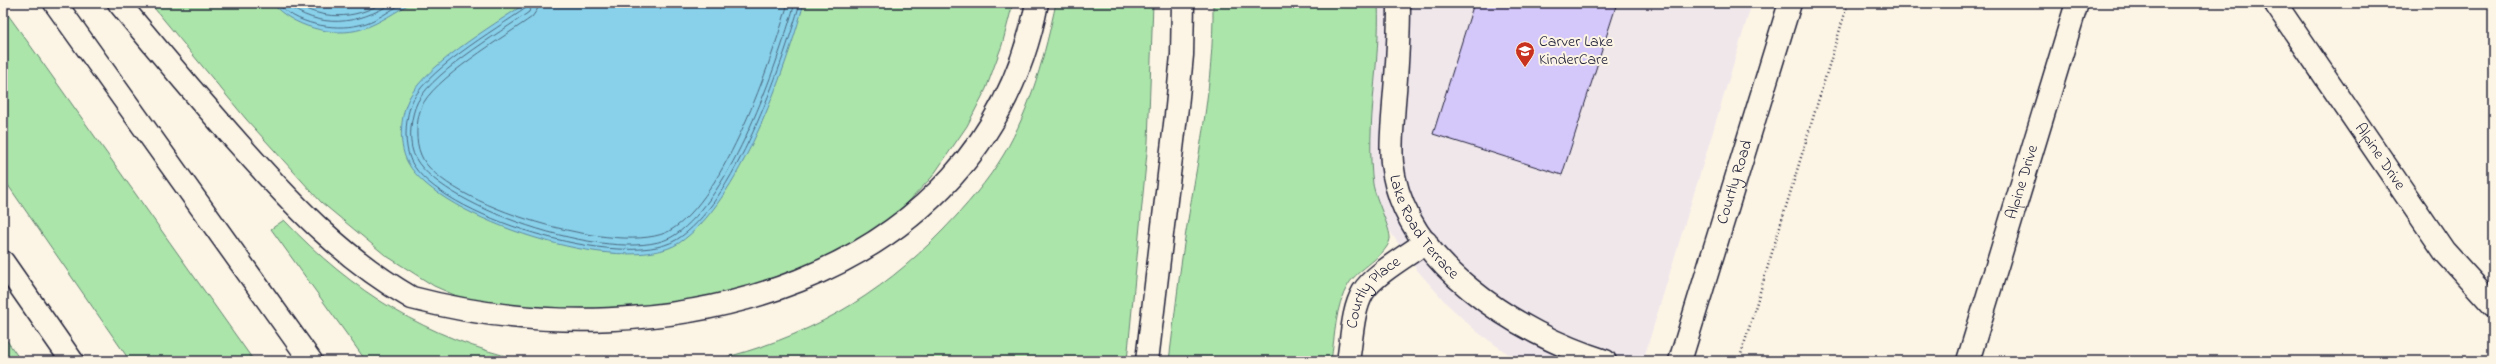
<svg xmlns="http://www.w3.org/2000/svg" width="2496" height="364" viewBox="0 0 2496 364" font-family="'Indie Flower',sans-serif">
	<rect width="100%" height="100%" fill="#fcf5e5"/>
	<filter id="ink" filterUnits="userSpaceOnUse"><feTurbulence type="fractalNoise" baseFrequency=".025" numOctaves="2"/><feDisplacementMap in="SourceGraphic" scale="8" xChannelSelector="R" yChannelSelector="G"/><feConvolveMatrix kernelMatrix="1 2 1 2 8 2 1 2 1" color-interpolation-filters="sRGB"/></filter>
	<g filter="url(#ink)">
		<!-- built -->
		<polygon fill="#f0e7eb" points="1318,3 1752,3 1643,361 1518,361 1476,331 1447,304 1417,270 1389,230 1306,204"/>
		<!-- green -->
		<g fill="#abe5aa" stroke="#668472">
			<polygon points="150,3 1013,3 1002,45 986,89 967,126 932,177 887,224 710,317 676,324 622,329 468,301 434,286 385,255 321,202 246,119"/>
			<path d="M1056,3H1153L1148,142L1127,361H712C806,338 877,299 944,229C966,206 988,181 1004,154C1031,108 1045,54 1056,3Z"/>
			<path d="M1213,3H1378C1381,63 1365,124 1373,184C1375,198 1391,229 1390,239C1387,256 1358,268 1348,285C1335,306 1335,337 1331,361H1169C1174,322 1178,283 1184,244C1197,163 1214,84 1213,3Z"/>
			<polygon points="3,8 30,45 254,361 130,361 3,178"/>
			<path d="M284,220C353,293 427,338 525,361H366L271,229Z"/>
			<polygon points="3,335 21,361 3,361"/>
		</g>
		<!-- water -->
		<g fill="#89d1ea" stroke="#608ba4">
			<path d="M272,3H411C395,12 380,23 362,29C333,38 291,26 272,3Z"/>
			<path d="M526,3H804C785,71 739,203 679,243C624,279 438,219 408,163C399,147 400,122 406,105C418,69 494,25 526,3Z"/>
		</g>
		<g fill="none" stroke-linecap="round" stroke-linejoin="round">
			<!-- shore -->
			<g stroke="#4b6881" stroke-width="1">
				<path d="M277,3C295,24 333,31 359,25C375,22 389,11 403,3"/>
				<path d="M284,3C321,30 356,25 393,3"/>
				<path d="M294,3C322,20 354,20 382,3"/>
				<path d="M527,3L526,8C495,30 420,73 410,107C405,123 404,145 411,161C438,216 623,272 676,240C734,205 782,66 800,3"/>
				<path d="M532,3L529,12C500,33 425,76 415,108C410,123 408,145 416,159C445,210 625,269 675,235C732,196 776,68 795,3"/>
				<path d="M539,3L537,10L532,17C506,36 431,80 421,108C416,122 415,141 421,155C441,205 625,259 671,230C725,197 771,63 788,3"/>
			</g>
		</g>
		<!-- building -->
		<polygon fill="#d4c7f9" stroke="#22223b" points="1474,3 1617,3 1562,175 1433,134"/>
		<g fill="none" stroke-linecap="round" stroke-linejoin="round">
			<!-- street casing -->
			<g stroke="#22223b" stroke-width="25">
				<g id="street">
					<path id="s1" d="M1399,3C1399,36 1397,69 1394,103C1393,123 1390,143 1392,163C1403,262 1518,334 1605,361"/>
					<path id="s2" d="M2275,3L2444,251L2493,305"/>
					<path id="s3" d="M1348,361C1352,339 1352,311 1363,292C1374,274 1408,255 1426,242"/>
					<path id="s4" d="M1968,361L2077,3"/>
				</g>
			</g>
			<!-- secondary casing -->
			<g stroke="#22223b" stroke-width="25">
				<g id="secondary">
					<path id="s5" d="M1680,361L1790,3"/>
				</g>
			</g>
			<!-- highway casing -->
			<g stroke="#22223b" stroke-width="25">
				<g id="highway">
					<polyline points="55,3 311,361"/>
					<path d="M119,3C161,54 203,104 247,153C297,209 346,260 412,298C664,364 983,284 1037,3"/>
					<polyline points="3,262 72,361"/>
					<polyline points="1147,361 1177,107 1182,55 1183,3"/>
				</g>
			</g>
			<!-- path -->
			<polyline stroke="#22223b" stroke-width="2.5" stroke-dasharray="1 3" stroke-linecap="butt" points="1739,361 1848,3"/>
			<!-- street -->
			<use href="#street" stroke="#fcf5e5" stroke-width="22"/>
			<!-- secondary -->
			<use href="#secondary" stroke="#fcf5e5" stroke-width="22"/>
			<!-- highway -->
			<use href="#highway" stroke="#fcf5e5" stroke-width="22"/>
		</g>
	</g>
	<!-- icons -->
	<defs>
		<g id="school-pin" transform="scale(1)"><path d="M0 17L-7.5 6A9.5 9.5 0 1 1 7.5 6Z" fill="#c8321e" stroke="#fcf5e5"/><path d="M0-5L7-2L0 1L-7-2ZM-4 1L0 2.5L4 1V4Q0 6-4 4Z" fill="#fff"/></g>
	</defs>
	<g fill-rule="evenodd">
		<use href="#school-pin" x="1525" y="51"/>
	</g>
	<g text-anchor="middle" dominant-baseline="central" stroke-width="4" stroke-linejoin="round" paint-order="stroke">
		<!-- poi labels -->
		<g font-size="16" fill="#22223b" stroke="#fcf5e5" text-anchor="start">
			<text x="1539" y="42">Carver Lake<tspan x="1539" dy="18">KinderCare</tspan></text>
		</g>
		<!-- street labels -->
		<g font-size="16" fill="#22223b" stroke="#fcf5e5">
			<text stroke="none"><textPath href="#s2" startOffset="186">Alpine Drive</textPath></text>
			<text stroke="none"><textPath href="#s5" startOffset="187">Courtly Road</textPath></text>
			<text stroke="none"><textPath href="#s4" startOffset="187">Alpine Drive</textPath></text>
			<text stroke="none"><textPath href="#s1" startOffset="233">Lake Road Terrace</textPath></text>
			<text stroke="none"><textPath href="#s3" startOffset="76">Courtly Place</textPath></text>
		</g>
	</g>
	<!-- margin -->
	<rect width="2496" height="364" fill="none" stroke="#fcf5e5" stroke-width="16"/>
	<rect x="8" y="8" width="2480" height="348" fill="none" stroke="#22223b" stroke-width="1.5" filter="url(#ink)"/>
</svg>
